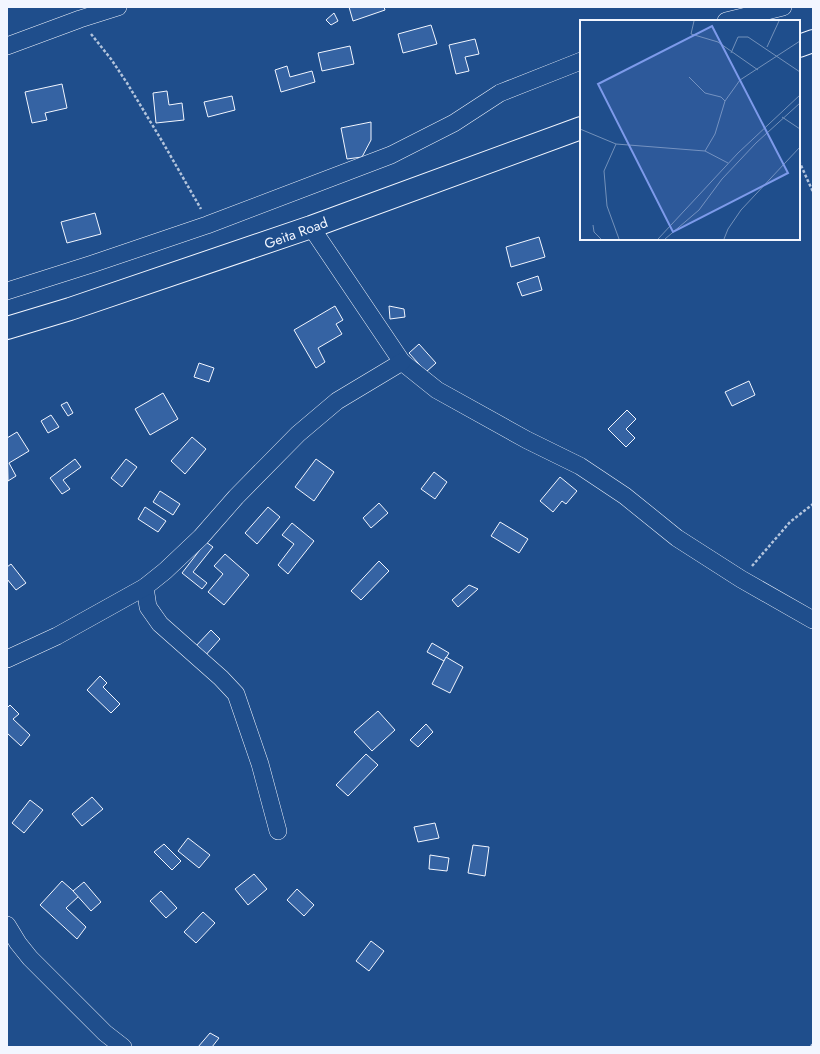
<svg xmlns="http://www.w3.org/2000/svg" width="820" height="1054" viewBox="0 0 820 1054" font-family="Jost,sans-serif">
	<rect width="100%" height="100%" fill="#1f4e8c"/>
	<!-- building -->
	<g fill="#3563a3" stroke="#f2f6ff">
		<polygon points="349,7 384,7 385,10 353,21"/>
		<polygon points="334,13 338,21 331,25 326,20"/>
		<polygon points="431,25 437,44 403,53 398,34"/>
		<polygon points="475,39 479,54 465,57 469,71 456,74 449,45"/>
		<polygon points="350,46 354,64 322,71 318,53"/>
		<polygon points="287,66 290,77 312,71 315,82 281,92 275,70"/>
		<polygon points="62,84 67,108 45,113 47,120 32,123 25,92"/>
		<polygon points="167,91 169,105 182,103 184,120 156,123 153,93"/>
		<polygon points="232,96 235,110 208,117 204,102"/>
		<polygon points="371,122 371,140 362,157 347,159 341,128"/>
		<polygon points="95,213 101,234 67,243 61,222"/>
		<polygon points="539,237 545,257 511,267 506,247"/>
		<polygon points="538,276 542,290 522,296 517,283"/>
		<polygon points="335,306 343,320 336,324 342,334 318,348 325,362 316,368 294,330"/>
		<polygon points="389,306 404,309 405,317 390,319"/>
		<polygon points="419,344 436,363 426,372 409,353"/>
		<polygon points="199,363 214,368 209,382 194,377"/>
		<polygon points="749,381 755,395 732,406 725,392"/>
		<polygon points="163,393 178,419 150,435 135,409"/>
		<polygon points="67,402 73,413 68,416 61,405"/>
		<polygon points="627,410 636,419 626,429 635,438 626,447 608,429"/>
		<polygon points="51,415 59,427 48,433 41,421"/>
		<polygon points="17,432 29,451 9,463 16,476 8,481 7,438"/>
		<polygon points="192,437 206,449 185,474 171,461"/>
		<polygon points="75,459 81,467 63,480 70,489 62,494 50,478"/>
		<polygon points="126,459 137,467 122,487 111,478"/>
		<polygon points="316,459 334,472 314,501 295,487"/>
		<polygon points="434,472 447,482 435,499 421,489"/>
		<polygon points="560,477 577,491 566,504 562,501 553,512 540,501"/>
		<polygon points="160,491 180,504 173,515 153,502"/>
		<polygon points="379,503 388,513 371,528 363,518"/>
		<polygon points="145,507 166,521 158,532 138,519"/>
		<polygon points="268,507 280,517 257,544 245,533"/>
		<polygon points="500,522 528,539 519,553 491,536"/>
		<polygon points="292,523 314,541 288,574 278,565 294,544 282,535"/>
		<polygon points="206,542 213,547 193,572 207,583 202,589 182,573"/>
		<polygon points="225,554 249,575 224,605 208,592 223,574 214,566"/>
		<polygon points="379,561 389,571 361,600 351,591"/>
		<polygon points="11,564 26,583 16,590 7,579 7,567"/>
		<polygon points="469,585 478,589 458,607 452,600"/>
		<polygon points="211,630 220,639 204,657 194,648"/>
		<polygon points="432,643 449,653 444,661 427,652"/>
		<polygon points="446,657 463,667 450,693 432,684"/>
		<polygon points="100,676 107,683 103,687 120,704 111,713 87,690"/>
		<polygon points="10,705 19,714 13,719 30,735 21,746 7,733 7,708"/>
		<polygon points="378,711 395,730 372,751 354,732"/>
		<polygon points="426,724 433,732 418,747 410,740"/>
		<polygon points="366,754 378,765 348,796 336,785"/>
		<polygon points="92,797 103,809 82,826 72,814"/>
		<polygon points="30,800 43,810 24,833 12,823"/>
		<polygon points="435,823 439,838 418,842 414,827"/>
		<polygon points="188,838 210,855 199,868 178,851"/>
		<polygon points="164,844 181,861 172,870 154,852"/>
		<polygon points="473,845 489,847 485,876 468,873"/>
		<polygon points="430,855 449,858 447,871 429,869"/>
		<polygon points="254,874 267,889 248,905 235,889"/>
		<polygon points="62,881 79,896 66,908 86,927 77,939 40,905"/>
		<polygon points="84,882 101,902 91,911 73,891"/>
		<polygon points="297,889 314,905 304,916 287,900"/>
		<polygon points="161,891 177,908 166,918 150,901"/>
		<polygon points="203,912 215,923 196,943 184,932"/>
		<polygon points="371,941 384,951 369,971 356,961"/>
		<polygon points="210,1033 219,1038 212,1047 198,1047"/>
	</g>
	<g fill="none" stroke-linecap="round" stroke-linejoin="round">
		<!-- minor casing -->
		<g stroke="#f2f6ff" stroke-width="18">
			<g id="minor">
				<polyline points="726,21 783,7"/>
				<polyline points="7,46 80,19 118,7"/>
				<polyline points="311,227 402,362 437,390 527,440 580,466 625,496 677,538 741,579 813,620"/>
				<polyline points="7,291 92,264 207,225 391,155 454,123 500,93 581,61"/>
				<polyline points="145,587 148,607 160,624 221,678 236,694 260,764 278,831"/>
				<polyline points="7,659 57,636 145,587 165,571 201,537 236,497 298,434 337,401 402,362"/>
				<polyline points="7,925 18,943 30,958 105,1033 123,1047"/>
			</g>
		</g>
		<!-- trunk casing -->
		<g stroke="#f2f6ff" stroke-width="24">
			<g id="trunk">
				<polyline points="799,46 813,41"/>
				<polyline points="7,328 70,309 311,227 581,128"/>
			</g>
		</g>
		<!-- path -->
		<g stroke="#b3c4dc" stroke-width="2.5" stroke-dasharray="3 2" stroke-linecap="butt">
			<polyline points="91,34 111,59 127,83 162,141 201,209"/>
			<polyline points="799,161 813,192"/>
			<polyline points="752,566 790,522 813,504"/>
			<polyline points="811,1047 813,1043"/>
		</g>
		<!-- minor -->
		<use href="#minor" stroke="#1f4e8c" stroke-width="17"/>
		<!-- trunk -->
		<use href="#trunk" stroke="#1f4e8c" stroke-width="22"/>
	</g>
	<g text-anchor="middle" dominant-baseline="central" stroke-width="3" stroke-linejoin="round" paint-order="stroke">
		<!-- street labels -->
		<g font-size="14" fill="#f2f6ff" stroke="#1f4e8c">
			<text transform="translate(296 233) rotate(-20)">Geita Road</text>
		</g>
	</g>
	<!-- overview -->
	<g transform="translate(580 20)">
		<rect width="220" height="220" fill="#1f4e8c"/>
		<path fill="none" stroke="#7391ba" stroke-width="1" d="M114,1L111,14L138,22L178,50M187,27L199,1M151,33L158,17H168L220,52M109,57L125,73L141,77L145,81M202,97L220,109M0,109L36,124L125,131L148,143M36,124L24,151L27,186L39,219M125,131L135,114L145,81L160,60L220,21M13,205L14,212L21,219M78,219L158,133L220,75M85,219L119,190L142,159L176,123L220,83M144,219L148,209L161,190L220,127"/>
		<path fill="#7d9aea" fill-opacity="0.15" stroke="#7d9aea" stroke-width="2" d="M132,6L208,153L93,212L18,64Z"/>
		<rect width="220" height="220" fill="none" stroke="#f2f6ff" stroke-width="2"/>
	</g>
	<!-- border -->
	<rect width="820" height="1054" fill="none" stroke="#f2f6ff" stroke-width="16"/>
</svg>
